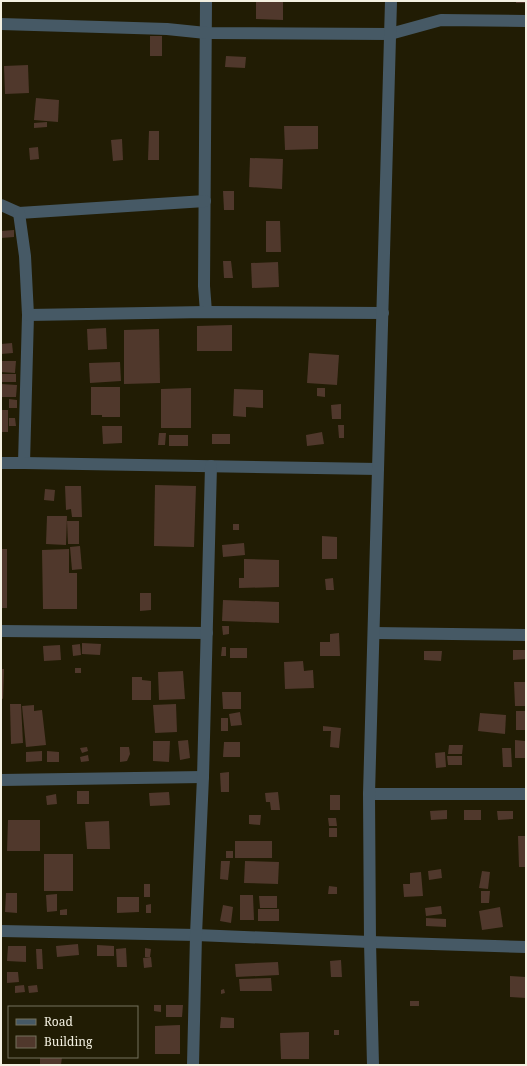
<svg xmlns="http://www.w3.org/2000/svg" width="527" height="1066" viewBox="0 0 527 1066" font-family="'Noto Serif',serif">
	<rect width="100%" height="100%" fill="#211c04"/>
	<!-- building -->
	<g fill="#50382c">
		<polygon points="256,1 283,1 283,20 256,19"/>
		<rect x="516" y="1" width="10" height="2"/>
		<rect x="150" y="36" width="12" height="20"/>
		<polygon points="226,56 246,57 245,68 225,67"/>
		<polygon points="28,65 29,93 5,94 4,66"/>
		<polygon points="36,98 59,100 58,122 34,120"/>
		<polygon points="47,122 47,127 34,128 34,123"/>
		<polygon points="284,126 318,126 318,149 285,150"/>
		<polygon points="149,131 159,131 159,160 148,160"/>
		<polygon points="122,139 123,160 113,161 111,140"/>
		<polygon points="38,147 39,159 30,160 29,148"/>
		<polygon points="250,158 283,159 282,189 249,187"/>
		<polygon points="223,191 234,191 234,210 224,210"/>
		<polygon points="266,221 280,221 281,252 266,252"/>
		<polygon points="14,230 14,237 1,238 1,231"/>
		<polygon points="223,261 231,261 233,278 224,278"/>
		<polygon points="278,262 279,287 252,288 251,263"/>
		<polygon points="232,325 232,351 197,351 197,326"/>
		<polygon points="106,328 107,349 88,350 87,329"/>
		<polygon points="159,329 160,383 124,384 124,330"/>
		<polygon points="12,343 13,353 1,354 1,344"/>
		<polygon points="309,353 339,355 337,385 307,383"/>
		<polygon points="1,361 16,361 15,373 1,372"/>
		<polygon points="120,362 121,381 90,383 89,363"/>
		<rect x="1" y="374" width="15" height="8"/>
		<polygon points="1,384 17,385 16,397 1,397"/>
		<polygon points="91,387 120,387 120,417 102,417 102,415 91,415"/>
		<polygon points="191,388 191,428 161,428 161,389"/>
		<polygon points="317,388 325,388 325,397 317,396"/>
		<polygon points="234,389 263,390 263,408 246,407 246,417 233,416"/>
		<polygon points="9,399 17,400 17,408 9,408"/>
		<polygon points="341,404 341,419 332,419 331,405"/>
		<rect x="1" y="410" width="7" height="22"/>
		<polygon points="9,418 15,418 16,426 9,426"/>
		<polygon points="338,425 344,425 344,438 339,438"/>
		<polygon points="102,426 122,426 122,443 103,444"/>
		<polygon points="322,432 324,444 307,446 306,435"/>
		<polygon points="159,433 166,433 165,445 158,445"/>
		<rect x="212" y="434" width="18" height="10"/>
		<rect x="169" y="435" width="19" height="11"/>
		<polygon points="155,485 196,486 194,547 154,546"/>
		<polygon points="65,486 81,486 82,517 72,517 71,509 66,510"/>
		<polygon points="45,489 55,490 54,501 44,500"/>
		<polygon points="47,516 67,516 66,545 46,544"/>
		<polygon points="67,521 79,521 79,544 68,544"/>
		<rect x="233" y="524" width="6" height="6"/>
		<polygon points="322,536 337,537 337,559 322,559"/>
		<polygon points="244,543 245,555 223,557 222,545"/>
		<polygon points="80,546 82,569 72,570 70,547"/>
		<rect x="1" y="549" width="6" height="59"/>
		<polygon points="69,549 69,573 77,573 77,609 43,609 42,550"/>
		<polygon points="244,559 279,560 279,587 239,588 239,578 244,578"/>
		<polygon points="333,578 334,590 326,590 325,579"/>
		<polygon points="140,593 151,593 151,610 140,611"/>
		<polygon points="223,600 279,602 279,623 222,621"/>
		<polygon points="222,626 229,626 229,634 223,635"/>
		<polygon points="339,633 340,656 320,656 320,642 330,642 330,634"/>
		<polygon points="82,643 101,644 100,655 82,654"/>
		<polygon points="80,644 81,655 73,656 72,645"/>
		<polygon points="60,645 61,660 44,661 43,646"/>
		<polygon points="222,647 226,647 226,656 221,656"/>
		<rect x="230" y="648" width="17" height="10"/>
		<polygon points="513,650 526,650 526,659 513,660"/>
		<polygon points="424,651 442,651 441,661 424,660"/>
		<polygon points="303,661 304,671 313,670 314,688 285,689 284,662"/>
		<rect x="75" y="668" width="6" height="5"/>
		<polygon points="1,669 4,669 3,699 1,698"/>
		<polygon points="183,671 185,699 159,700 158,672"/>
		<polygon points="132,677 142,677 142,680 151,681 151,700 132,700"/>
		<polygon points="514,682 526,682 526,706 515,706"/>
		<polygon points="222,692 241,692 241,709 223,709"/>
		<polygon points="10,704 21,704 23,743 11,744"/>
		<polygon points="176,704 177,732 155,733 153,705"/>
		<polygon points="34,705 34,711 42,710 46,745 26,747 22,706"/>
		<rect x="516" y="711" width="10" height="19"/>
		<polygon points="240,712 242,725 231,726 229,714"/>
		<polygon points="480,713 506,715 505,734 478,731"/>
		<rect x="221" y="718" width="7" height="13"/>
		<polygon points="323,726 341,728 339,748 330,747 331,731 323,731"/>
		<polygon points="188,740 190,758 180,760 178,741"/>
		<polygon points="515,740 525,741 525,758 515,758"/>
		<polygon points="153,741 170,741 169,762 153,761"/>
		<polygon points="224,742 240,742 240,757 223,757"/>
		<polygon points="449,745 463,745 462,754 448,754"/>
		<polygon points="87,747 88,751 82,753 80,748"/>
		<polygon points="120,747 129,747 130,754 127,761 120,762"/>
		<polygon points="502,748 511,748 512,767 503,767"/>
		<polygon points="42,751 42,761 26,762 26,752"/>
		<polygon points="47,751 59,752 59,762 47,762"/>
		<polygon points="445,752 446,767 436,768 435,753"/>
		<polygon points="88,755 89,761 81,762 80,757"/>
		<polygon points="447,756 462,756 462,765 448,765"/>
		<polygon points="229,772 229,792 221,792 220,773"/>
		<rect x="77" y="791" width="12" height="13"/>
		<polygon points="169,792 170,805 150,806 149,793"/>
		<polygon points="278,792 280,810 271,810 270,802 266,802 265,793"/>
		<polygon points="56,794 57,804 47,805 46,796"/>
		<rect x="330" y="795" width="10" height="15"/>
		<polygon points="447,810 447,819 431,820 430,811"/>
		<rect x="464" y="810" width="17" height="10"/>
		<polygon points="497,811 513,811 513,819 498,820"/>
		<polygon points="249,815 261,815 260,825 249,824"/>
		<polygon points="328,818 336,818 337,826 329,826"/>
		<polygon points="8,820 40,820 40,851 7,851"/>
		<polygon points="109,821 110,849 87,849 85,822"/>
		<rect x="329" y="828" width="8" height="9"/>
		<polygon points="518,836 526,836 526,867 519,867"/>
		<rect x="235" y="841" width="37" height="17"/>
		<rect x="226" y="851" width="7" height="7"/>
		<rect x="44" y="854" width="29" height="37"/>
		<polygon points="221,861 230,861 228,880 220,879"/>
		<polygon points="245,861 279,862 278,884 244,883"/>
		<polygon points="441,869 442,878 429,880 428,871"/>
		<polygon points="482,871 490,872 488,889 479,888"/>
		<polygon points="421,872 423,896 404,897 403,884 410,884 410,873"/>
		<rect x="144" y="884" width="6" height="13"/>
		<polygon points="329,886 337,887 337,894 328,894"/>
		<polygon points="481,891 490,891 489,903 481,903"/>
		<polygon points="6,893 17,893 17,913 5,912"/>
		<polygon points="57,894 57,911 47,912 46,895"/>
		<polygon points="240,895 253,895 254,920 240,920"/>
		<polygon points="259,896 277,896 277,908 260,908"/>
		<polygon points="117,897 139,897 139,912 117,913"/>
		<polygon points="151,904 151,913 146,913 146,905"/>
		<polygon points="223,905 233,907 231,923 220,921"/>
		<polygon points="441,906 442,914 426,916 425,908"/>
		<polygon points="500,907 503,927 482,930 479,911"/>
		<polygon points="67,909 67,915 60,915 60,910"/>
		<rect x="258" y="909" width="21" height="12"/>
		<polygon points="426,918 446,919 446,927 426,926"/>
		<polygon points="78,944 79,955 57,957 56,946"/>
		<polygon points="97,945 114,946 114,956 97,956"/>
		<polygon points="8,946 26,946 26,962 7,961"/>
		<polygon points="126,948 127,967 117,967 116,949"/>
		<polygon points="145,948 151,949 150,957 145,957"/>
		<polygon points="36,949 42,949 43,969 37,969"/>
		<polygon points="151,957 152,967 144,968 143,958"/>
		<polygon points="341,960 342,977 331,977 330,961"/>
		<polygon points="278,962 279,975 236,977 235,964"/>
		<polygon points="7,972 18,972 19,982 7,983"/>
		<polygon points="510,976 526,977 526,998 510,997"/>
		<polygon points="271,978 272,991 240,991 239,979"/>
		<polygon points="24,985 25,992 15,993 15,986"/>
		<polygon points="37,985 38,992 29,993 28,986"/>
		<polygon points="224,989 225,993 221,994 221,990"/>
		<rect x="410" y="1001" width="9" height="5"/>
		<polygon points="154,1005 161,1005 161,1012 154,1011"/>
		<polygon points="166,1005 183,1005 182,1017 166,1017"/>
		<polygon points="221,1017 234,1018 234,1028 220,1028"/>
		<polygon points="180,1025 180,1054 155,1054 155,1026"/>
		<rect x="334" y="1030" width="5" height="5"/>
		<polygon points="309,1032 309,1059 281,1059 280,1033"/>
		<polygon points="40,1057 62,1057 61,1065 40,1065"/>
	</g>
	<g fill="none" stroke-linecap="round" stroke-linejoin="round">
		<!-- street -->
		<g stroke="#465965" stroke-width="12">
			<polyline points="206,1 204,286 206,312"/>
			<polyline points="1,24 167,29 206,33 390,34 441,20 526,21"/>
			<polyline points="1,205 19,213 205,201"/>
			<polyline points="19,213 25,256 28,315 24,463"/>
			<polyline points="28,315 206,312 383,313"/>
			<polyline points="1,463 24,463 378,469"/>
			<polyline points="1,631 207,633"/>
			<polyline points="374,633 526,635"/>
			<polyline points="1,780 203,777"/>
			<polyline points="369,794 526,794"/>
			<polyline points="1,931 196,935 370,942 526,947"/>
			<polyline points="193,1065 196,935 203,777 211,466"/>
			<polyline points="373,1065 370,942 369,794 391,1"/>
		</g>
	</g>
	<!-- border -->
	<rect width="527" height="1066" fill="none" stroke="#f3f0e1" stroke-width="4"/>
	<!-- legend -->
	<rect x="8" y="1006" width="130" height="52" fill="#211c04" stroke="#75715c"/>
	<rect x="16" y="1019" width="20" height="6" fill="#465965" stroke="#75715c"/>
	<text x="44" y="1026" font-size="12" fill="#f3f0e1">Road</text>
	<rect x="16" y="1036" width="20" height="12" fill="#50382c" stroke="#75715c"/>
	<text x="44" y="1046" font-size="12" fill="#f3f0e1">Building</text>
</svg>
